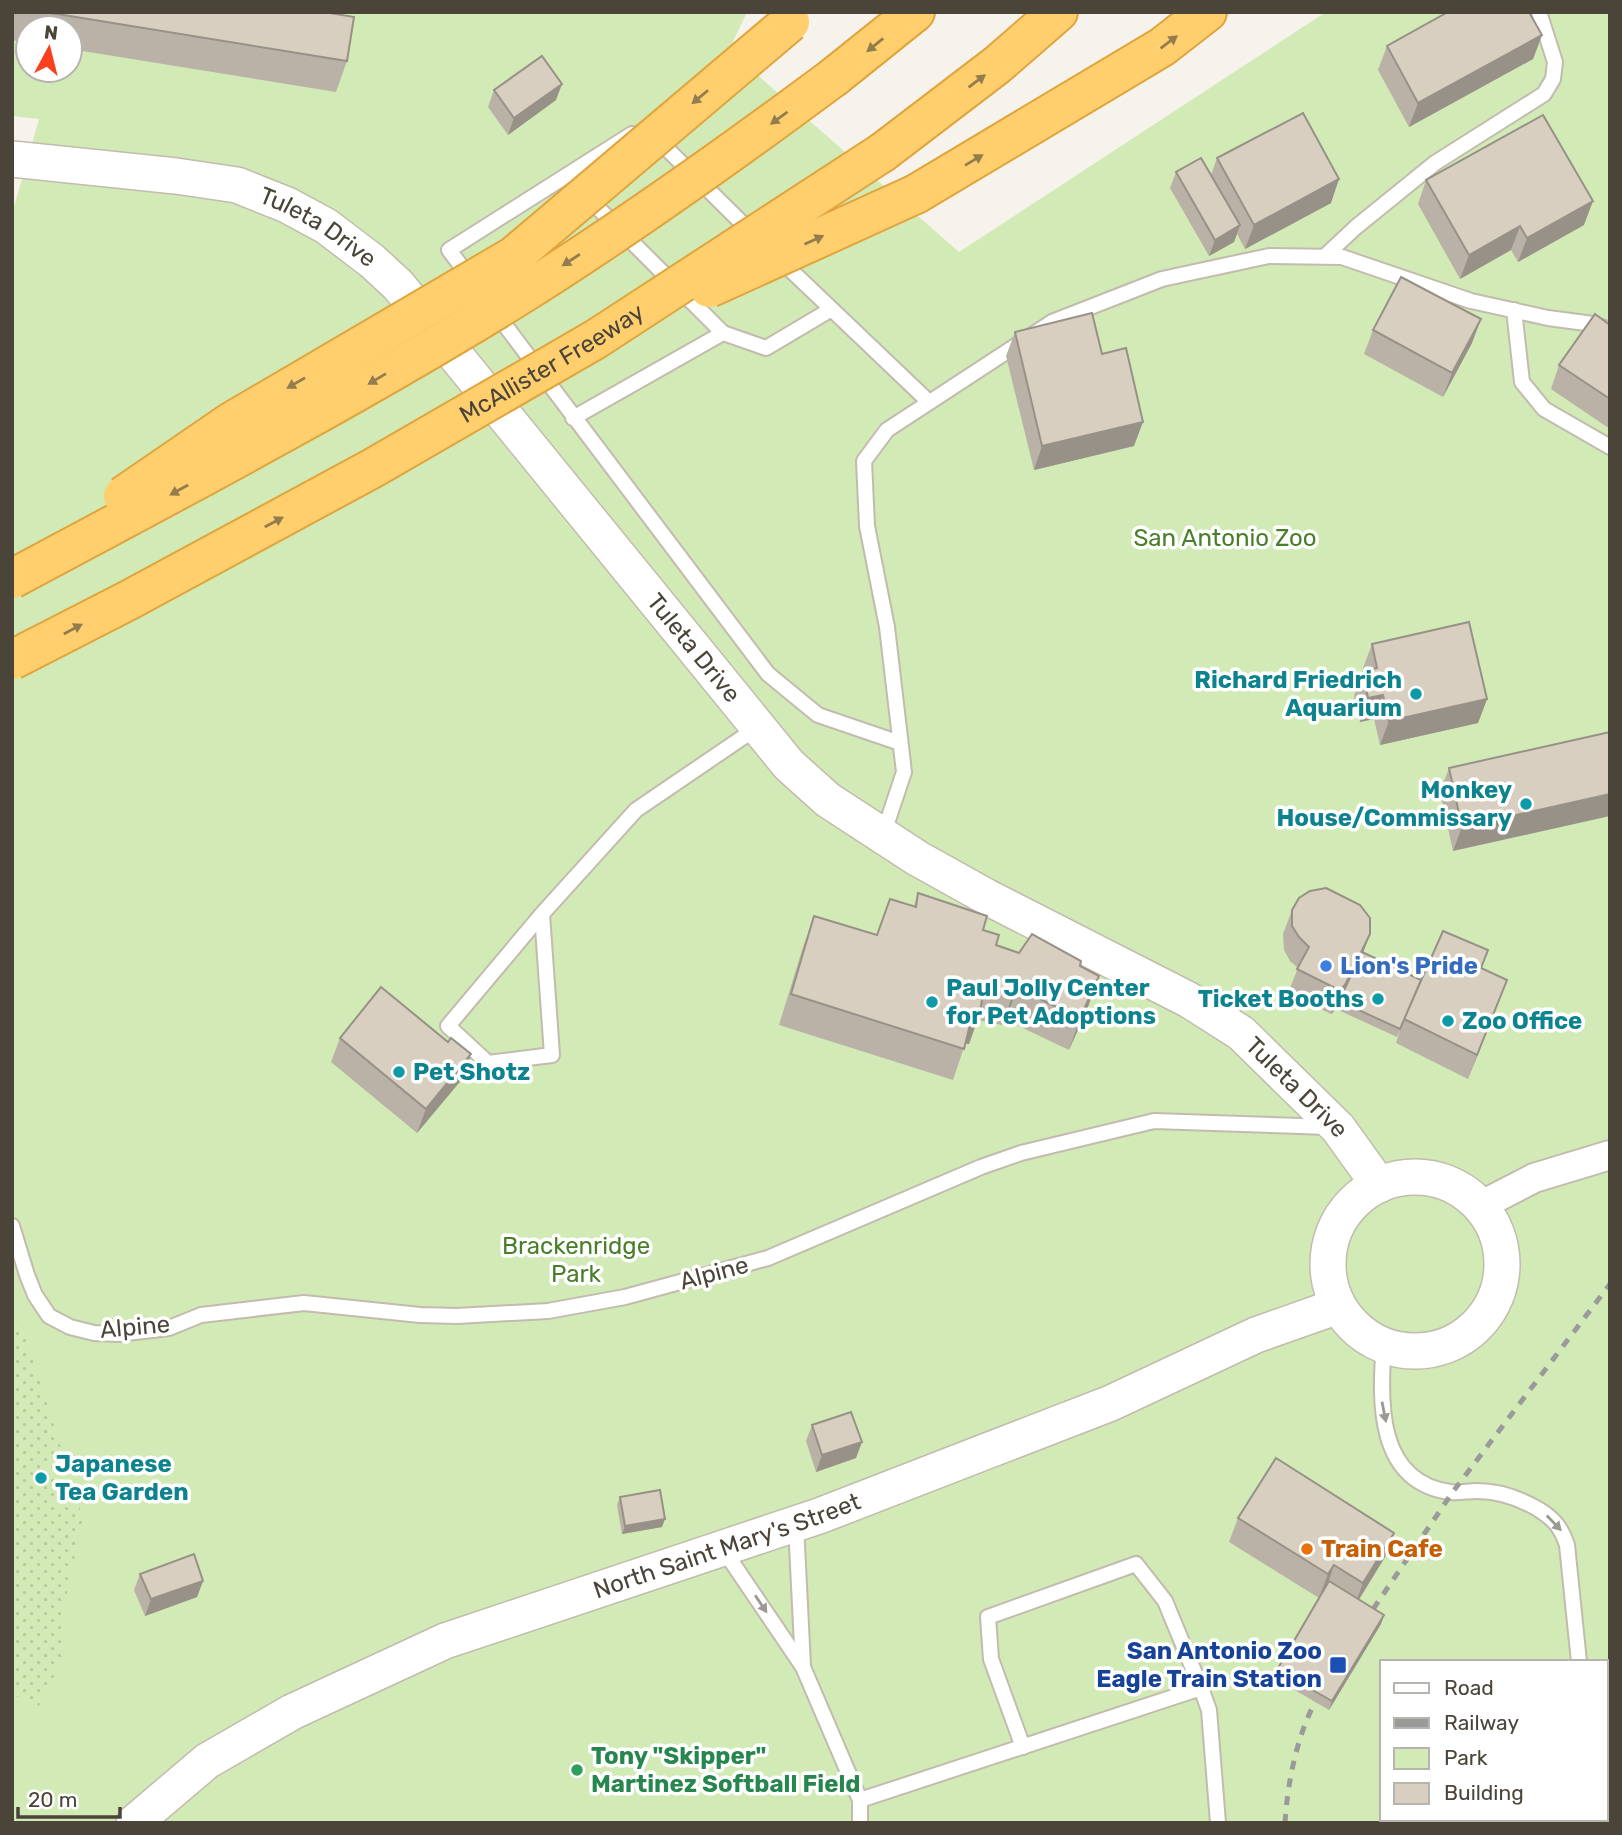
<svg xmlns="http://www.w3.org/2000/svg" width="1622" height="1835" viewBox="0 0 1622 1835" font-family="Rubik,sans-serif">
	<defs>
		<pattern id="garden-dots" width="8" height="8" patternUnits="userSpaceOnUse" patternTransform="scale(1.75)"><rect width="8" height="8" fill="#d2eab5"/><path d="M2 2h.1M6 6h.1" fill="none" stroke="#b6ca9c" stroke-width="1.8" stroke-linecap="round"/></pattern>
	</defs>
	<rect width="100%" height="100%" fill="#f6f3ec"/>
	<!-- park -->
	<path fill="#d2eab5" fill-rule="evenodd" d="M12,12H747L729,50L959,252L1326,12H1610V1823H12V214L39,119L12,116ZM28,28H70V70H28ZM1382,1662H1606V1819H1382Z"/>
	<!-- garden -->
	<polygon fill="url(#garden-dots)" points="12,1310 30,1349 83,1518 61,1621 64,1659 39,1706 14,1695 12,1690"/>
	<g fill="none" stroke-linecap="round" stroke-linejoin="round">
		<!-- service casing -->
		<g stroke="#c2bbae" stroke-width="18">
			<g id="service">
				<polyline points="656,138 753,234"/>
				<polyline points="586,196 723,333"/>
				<polyline points="1325,256 1356,227 1435,163 1544,94 1553,79 1555,62 1539,12"/>
				<polyline points="778,258 929,402"/>
				<polyline points="471,279 449,250 632,134"/>
				<polyline points="1514,310 1522,382 1544,409 1610,447"/>
				<polyline points="495,312 768,674 818,715 900,743"/>
				<polyline points="573,418 723,333 766,348 830,310"/>
				<polyline points="883,835 904,772 887,627 867,526 864,461 887,430 1052,322 1162,279 1269,256 1342,257 1471,301 1548,318 1593,324 1610,330"/>
				<polyline points="542,914 552,1055 488,1063 448,1026 542,914 636,810 758,727"/>
				<polyline points="12,1226 27,1275 35,1295 49,1316 70,1327 94,1333 118,1334 169,1328 201,1315 304,1303 420,1315 457,1316 548,1311 625,1297 768,1258 981,1167 1021,1153 1154,1121 1329,1127"/>
				<path d="M1384,1344C1379,1402 1377,1482 1450,1492C1459,1493 1468,1491 1477,1491C1499,1491 1519,1498 1538,1509C1554,1519 1561,1527 1567,1545L1579,1662"/>
				<polyline points="796,1525 803,1666"/>
				<polyline points="723,1549 803,1667 860,1800 860,1823"/>
				<polyline points="1606,1730 1610,1732"/>
				<polyline points="1023,1747 991,1659 988,1617 1136,1564 1165,1601 1201,1688"/>
				<polyline points="860,1800 1201,1688 1209,1710 1218,1823"/>
			</g>
		</g>
		<!-- minor casing -->
		<g stroke="#c2bbae" stroke-width="32">
			<polyline id="minor" points="1480,1206 1534,1178 1610,1155"/>
		</g>
		<!-- tertiary casing -->
		<g stroke="#c2bbae" stroke-width="38">
			<g id="tertiary">
				<path id="s1" d="M12,159L176,176L237,185L287,205L326,226L372,261L398,285L789,765L828,800L917,858L987,897L1189,1000L1241,1033L1338,1128L1379,1185"/>
				<circle cx="1415" cy="1264" r="87"/>
				<path id="s2" d="M134,1823L207,1761L292,1712L445,1641L819,1516L1111,1403L1256,1335L1338,1306"/>
			</g>
		</g>
		<!-- motorway casing -->
		<g stroke="#e0a43c" stroke-width="42">
			<g id="motorway">
				<polyline points="834,77 915,12"/>
				<polyline points="883,152 997,65 1058,12"/>
				<polyline points="916,194 1162,47 1207,12"/>
			</g>
		</g>
		<!-- service -->
		<use href="#service" stroke="#fff" stroke-width="14"/>
		<!-- minor -->
		<use href="#minor" stroke="#fff" stroke-width="28"/>
		<!-- tertiary -->
		<use href="#tertiary" stroke="#fff" stroke-width="35"/>
		<!-- motorway -->
		<use href="#motorway" stroke="#ffcf6e" stroke-width="38"/>
		<!-- rail -->
		<g stroke="#9a9a9a" stroke-width="5" stroke-dasharray="9 9" stroke-linecap="butt">
			<polyline points="1363,1624 1452,1493 1610,1284"/>
			<path d="M1285,1823C1288,1776 1299,1726 1324,1686"/>
		</g>
		<!-- motorway-bridge casing -->
		<g stroke="#e0a43c" stroke-width="42" stroke-linecap="butt">
			<g id="motorway-bridge">
				<polyline points="709,288 916,194"/>
				<polyline points="123,496 231,422 514,256 790,22"/>
				<path d="M12,579C180,489 350,400 512,300C623,231 729,155 834,77"/>
				<path id="s3" d="M12,660L129,600L373,468L596,339L883,152"/>
			</g>
		</g>
		<!-- motorway-bridge -->
		<use href="#motorway-bridge" stroke="#ffcf6e" stroke-width="38"/>
	</g>
	<!-- wall -->
	<g fill="#bab2a6">
		<polygon points="12,12 324,12 347,61 336,92 70,49 70,28 28,28 28,43 12,40"/>
		<polygon points="1542,35 1533,59 1409,127 1378,70 1387,46"/>
		<polygon points="494,90 556,100 508,135 488,107"/>
		<polygon points="1217,158 1331,203 1245,249 1237,234 1234,242 1209,256 1170,188 1176,172 1211,175"/>
		<polygon points="1426,180 1584,225 1518,262 1511,250 1460,279 1418,204"/>
		<polygon points="1610,325 1610,429 1551,389 1559,365"/>
		<polygon points="1373,330 1472,343 1443,397 1364,354"/>
		<polygon points="1015,332 1102,354 1134,446 1034,470 1006,356"/>
		<polygon points="1372,644 1487,699 1478,723 1380,745 1374,719 1360,722 1354,696 1363,672 1364,672 1363,668"/>
		<polygon points="1610,732 1453,851 1440,792 1449,768"/>
		<polygon points="918,893 983,930 996,945 1019,953 1080,966 1088,1007 1069,1050 1006,1020 1002,1025 977,1020 969,1044 965,1044 953,1080 779,1025 803,947 814,916 877,935 914,906"/>
		<polygon points="1292,910 1370,934 1363,953 1421,980 1481,968 1507,980 1468,1079 1396,1043 1400,1030 1397,1037 1336,1009 1331,1014 1288,993 1298,968 1290,961 1284,950 1283,934"/>
		<polygon points="340,1038 471,1054 463,1078 417,1133 331,1062"/>
		<polygon points="812,1425 856,1458 816,1472 806,1441"/>
		<polygon points="620,1497 662,1527 622,1534 617,1505"/>
		<polygon points="1238,1518 1394,1533 1385,1557 1359,1600 1384,1615 1381,1624 1329,1710 1274,1678 1277,1670 1319,1598 1229,1542"/>
		<polygon points="140,1574 203,1581 197,1597 145,1616 134,1590"/>
	</g>
	<!-- shaded-wall -->
	<g fill="#979187">
		<polygon points="1542,35 1533,59 1409,127 1418,103"/>
		<polygon points="562,84 556,100 508,135 514,118"/>
		<polygon points="1339,179 1331,203 1245,249 1254,225"/>
		<polygon points="1593,201 1584,225 1518,262 1527,238"/>
		<polygon points="1240,225 1234,242 1209,256 1215,240"/>
		<polygon points="1520,226 1511,250 1460,279 1469,255"/>
		<polygon points="1481,319 1472,343 1443,397 1452,373"/>
		<polygon points="1143,422 1134,446 1034,470 1042,446"/>
		<polygon points="1383,695 1374,719 1360,722 1368,698"/>
		<polygon points="1487,699 1478,723 1380,745 1389,721"/>
		<polygon points="1610,794 1610,816 1453,851 1462,827"/>
		<polygon points="1370,934 1361,958 1339,1001 1336,1009 1331,1014 1339,990"/>
		<polygon points="1099,976 1088,1007 1069,1050 1080,1018"/>
		<polygon points="1507,980 1498,1004 1468,1079 1477,1055"/>
		<polygon points="1017,988 1006,1020 1002,1025 1013,994"/>
		<polygon points="973,1012 980,1013 969,1044 962,1043"/>
		<polygon points="471,1054 463,1078 417,1133 426,1109"/>
		<polygon points="862,1442 856,1458 816,1472 822,1455"/>
		<polygon points="665,1519 662,1527 622,1534 625,1526"/>
		<polygon points="1394,1533 1385,1557 1354,1607 1363,1583"/>
		<polygon points="1334,1565 1326,1589 1319,1598 1328,1574"/>
		<polygon points="203,1581 197,1597 145,1616 151,1599"/>
		<polygon points="1384,1615 1381,1624 1329,1710 1332,1701"/>
	</g>
	<!-- building -->
	<g fill="#d8cfc1" stroke="#979187" stroke-width="2">
		<polygon points="45,12 324,12 354,17 347,61"/>
		<polygon points="1448,12 1529,12 1542,35 1418,103 1387,46"/>
		<polygon points="542,56 562,84 514,118 494,90"/>
		<polygon points="1303,113 1339,179 1254,225 1217,158"/>
		<polygon points="1543,115 1593,201 1527,238 1520,226 1469,255 1426,180"/>
		<polygon points="1201,158 1240,225 1215,240 1176,172"/>
		<polygon points="1401,277 1481,319 1452,373 1373,330"/>
		<polygon points="1092,313 1102,354 1126,348 1143,422 1042,446 1015,332"/>
		<polygon points="1595,314 1610,325 1610,399 1559,365"/>
		<polygon points="1469,622 1487,699 1389,721 1383,695 1368,698 1363,672 1377,668 1372,644"/>
		<polygon points="1610,732 1610,794 1462,827 1449,768"/>
		<polygon points="1326,888 1360,905 1370,918 1370,934 1345,985 1339,990 1297,969 1309,947 1299,937 1292,926 1292,910 1299,898 1310,891"/>
		<polygon points="918,893 987,916 983,930 999,935 996,945 1019,953 1032,934 1081,961 1080,966 1099,976 1080,1018 1017,988 1013,994 978,986 976,991 983,993 980,1013 973,1012 964,1049 791,994 814,916 877,935 890,899 916,907"/>
		<polygon points="1443,931 1488,950 1481,968 1507,980 1477,1055 1404,1019"/>
		<polygon points="1362,952 1421,980 1400,1029 1339,1001"/>
		<polygon points="381,987 448,1042 451,1038 471,1054 426,1109 340,1038"/>
		<polygon points="851,1412 862,1442 822,1455 812,1425"/>
		<polygon points="1276,1458 1394,1533 1363,1583 1334,1565 1328,1574 1238,1518"/>
		<polygon points="660,1490 665,1519 625,1526 620,1497"/>
		<polygon points="194,1554 203,1581 151,1599 140,1574"/>
		<polygon points="1329,1581 1384,1615 1332,1701 1277,1670"/>
	</g>
	<!-- one-way arrows -->
	<defs><path id="oneway-solid" d="M-6-.8H1V-3.2L6.5 0L1 3.2V.8H-6Z" transform="scale(1.75)"/></defs>
	<g fill="#937c4e">
		<use href="#oneway-solid" transform="translate(1169 42) rotate(-37)"/>
		<use href="#oneway-solid" transform="translate(875 45) rotate(141)"/>
		<use href="#oneway-solid" transform="translate(977 81) rotate(-37)"/>
		<use href="#oneway-solid" transform="translate(700 97) rotate(140)"/>
		<use href="#oneway-solid" transform="translate(779 118) rotate(144)"/>
		<use href="#oneway-solid" transform="translate(974 160) rotate(-31)"/>
		<use href="#oneway-solid" transform="translate(814 240) rotate(-24)"/>
		<use href="#oneway-solid" transform="translate(571 260) rotate(147)"/>
		<use href="#oneway-solid" transform="translate(377 379) rotate(149)"/>
		<use href="#oneway-solid" transform="translate(296 383) rotate(150)"/>
		<use href="#oneway-solid" transform="translate(179 490) rotate(151)"/>
		<use href="#oneway-solid" transform="translate(274 522) rotate(-28)"/>
		<use href="#oneway-solid" transform="translate(73 629) rotate(-28)"/>
	</g>
	<g fill="#9c9892">
		<use href="#oneway-solid" transform="translate(1384 1412) rotate(79)"/>
		<use href="#oneway-solid" transform="translate(1554 1523) rotate(46)"/>
		<use href="#oneway-solid" transform="translate(761 1604) rotate(56)"/>
	</g>
	<!-- markers -->
	<g fill="#0f9aa8" stroke="#fff" stroke-width="2.5">
		<circle cx="1416" cy="694" r="7"/>
		<circle cx="1526" cy="804" r="7"/>
		<circle cx="1378" cy="999" r="7"/>
		<circle cx="932" cy="1002" r="7"/>
		<circle cx="1448" cy="1021" r="7"/>
		<circle cx="399" cy="1072" r="7"/>
		<circle cx="41" cy="1478" r="7"/>
	</g>
	<circle fill="#3f7fe0" stroke="#fff" stroke-width="2.5" cx="1326" cy="966" r="7"/>
	<circle fill="#e8710a" stroke="#fff" stroke-width="2.5" cx="1307" cy="1549" r="7"/>
	<rect fill="#1a4fb4" stroke="#fff" stroke-width="2.5" x="1329" y="1656" width="18" height="18" rx="3.5"/>
	<circle fill="#2e9e5b" stroke="#fff" stroke-width="2.5" cx="577" cy="1770" r="7"/>
	<g text-anchor="middle" dominant-baseline="central" stroke-width="7" stroke-linejoin="round" paint-order="stroke">
		<!-- street labels -->
		<g font-size="24" fill="#4b4439" stroke="#fff">
			<text stroke="none"><textPath href="#s1" startOffset="318">Tuleta Drive</textPath></text>
			<text stroke="none"><textPath href="#s3" startOffset="616">McAllister Freeway</textPath></text>
			<text stroke="none"><textPath href="#s1" startOffset="886">Tuleta Drive</textPath></text>
			<text stroke="none"><textPath href="#s1" startOffset="1642">Tuleta Drive</textPath></text>
			<text transform="translate(714 1273) rotate(-15)">Alpine</text>
			<text transform="translate(135 1327) rotate(-5)">Alpine</text>
			<text stroke="none"><textPath href="#s2" startOffset="660">North Saint Mary's Street</textPath></text>
		</g>
		<!-- park labels -->
		<g font-size="24" fill="#4a7f2a" stroke="#fff">
			<text x="1225" y="538">San Antonio Zoo</text>
			<text x="576" y="1246">Brackenridge<tspan x="576" dy="28">Park</tspan></text>
		</g>
		<!-- culture labels -->
		<g font-size="24" font-weight="bold" fill="#0d838f" stroke="#fff" text-anchor="start">
			<text x="1402" y="680" text-anchor="end">Richard Friedrich<tspan x="1402" dy="28">Aquarium</tspan></text>
			<text x="1512" y="790" text-anchor="end">Monkey<tspan x="1512" dy="28">House/Commissary</tspan></text>
			<text x="946" y="988">Paul Jolly Center<tspan x="946" dy="28">for Pet Adoptions</tspan></text>
			<text x="1364" y="999" text-anchor="end">Ticket Booths</text>
			<text x="1462" y="1021">Zoo Office</text>
			<text x="413" y="1072">Pet Shotz</text>
			<text x="55" y="1464">Japanese<tspan x="55" dy="28">Tea Garden</tspan></text>
		</g>
		<!-- shop labels -->
		<g font-size="24" font-weight="bold" fill="#366cbe" stroke="#fff" text-anchor="start">
			<text x="1340" y="966">Lion's Pride</text>
		</g>
		<!-- food labels -->
		<g font-size="24" font-weight="bold" fill="#c56008" stroke="#fff" text-anchor="start">
			<text x="1321" y="1549">Train Cafe</text>
		</g>
		<!-- transit labels -->
		<g font-size="24" font-weight="bold" fill="#164399" stroke="#fff" text-anchor="end">
			<text x="1322" y="1651">San Antonio Zoo<tspan x="1322" dy="28">Eagle Train Station</tspan></text>
		</g>
		<!-- leisure labels -->
		<g font-size="24" font-weight="bold" fill="#27864d" stroke="#fff" text-anchor="start">
			<text x="591" y="1756">Tony "Skipper"<tspan x="591" dy="28">Martinez Softball Field</tspan></text>
		</g>
	</g>
	<!-- border -->
	<rect width="1622" height="1835" fill="none" stroke="#4b4439" stroke-width="28"/>
	<!-- legend -->
	<rect x="1380" y="1660" width="228" height="161" fill="#ffffff" stroke="#b7b4b0" stroke-width="2"/>
	<rect x="1394" y="1683" width="35" height="10" fill="#ffffff" stroke="#b7b4b0" stroke-width="2"/>
	<text x="1444" y="1695" font-size="21" fill="#4b4439">Road</text>
	<rect x="1394" y="1718" width="35" height="10" fill="#9a9a9a" stroke="#b7b4b0" stroke-width="2"/>
	<text x="1444" y="1730" font-size="21" fill="#4b4439">Railway</text>
	<rect x="1394" y="1748" width="35" height="21" fill="#d2eab5" stroke="#b7b4b0" stroke-width="2"/>
	<text x="1444" y="1765" font-size="21" fill="#4b4439">Park</text>
	<rect x="1394" y="1783" width="35" height="21" fill="#d8cfc1" stroke="#b7b4b0" stroke-width="2"/>
	<text x="1444" y="1800" font-size="21" fill="#4b4439">Building</text>
	<!-- north arrow -->
	<g transform="translate(49 49) rotate(7)"><circle r="33" fill="#ffffff" stroke="#b7b4b0" stroke-width="2"/>
	<path d="M0-5L12 26L0 18L-12 26Z" fill="#fc3f1d"/>
	<text y="-10" font-size="19" font-weight="bold" text-anchor="middle" fill="#4b4439">N</text>
	</g>
	<!-- scale -->
	<path d="M18 1807v10h102v-10" fill="none" stroke="#4b4439" stroke-width="3.5"/>
	<text x="28" y="1807" font-size="21" fill="#4b4439" stroke="#ffffff" stroke-width="5" paint-order="stroke">20 m</text>
</svg>
